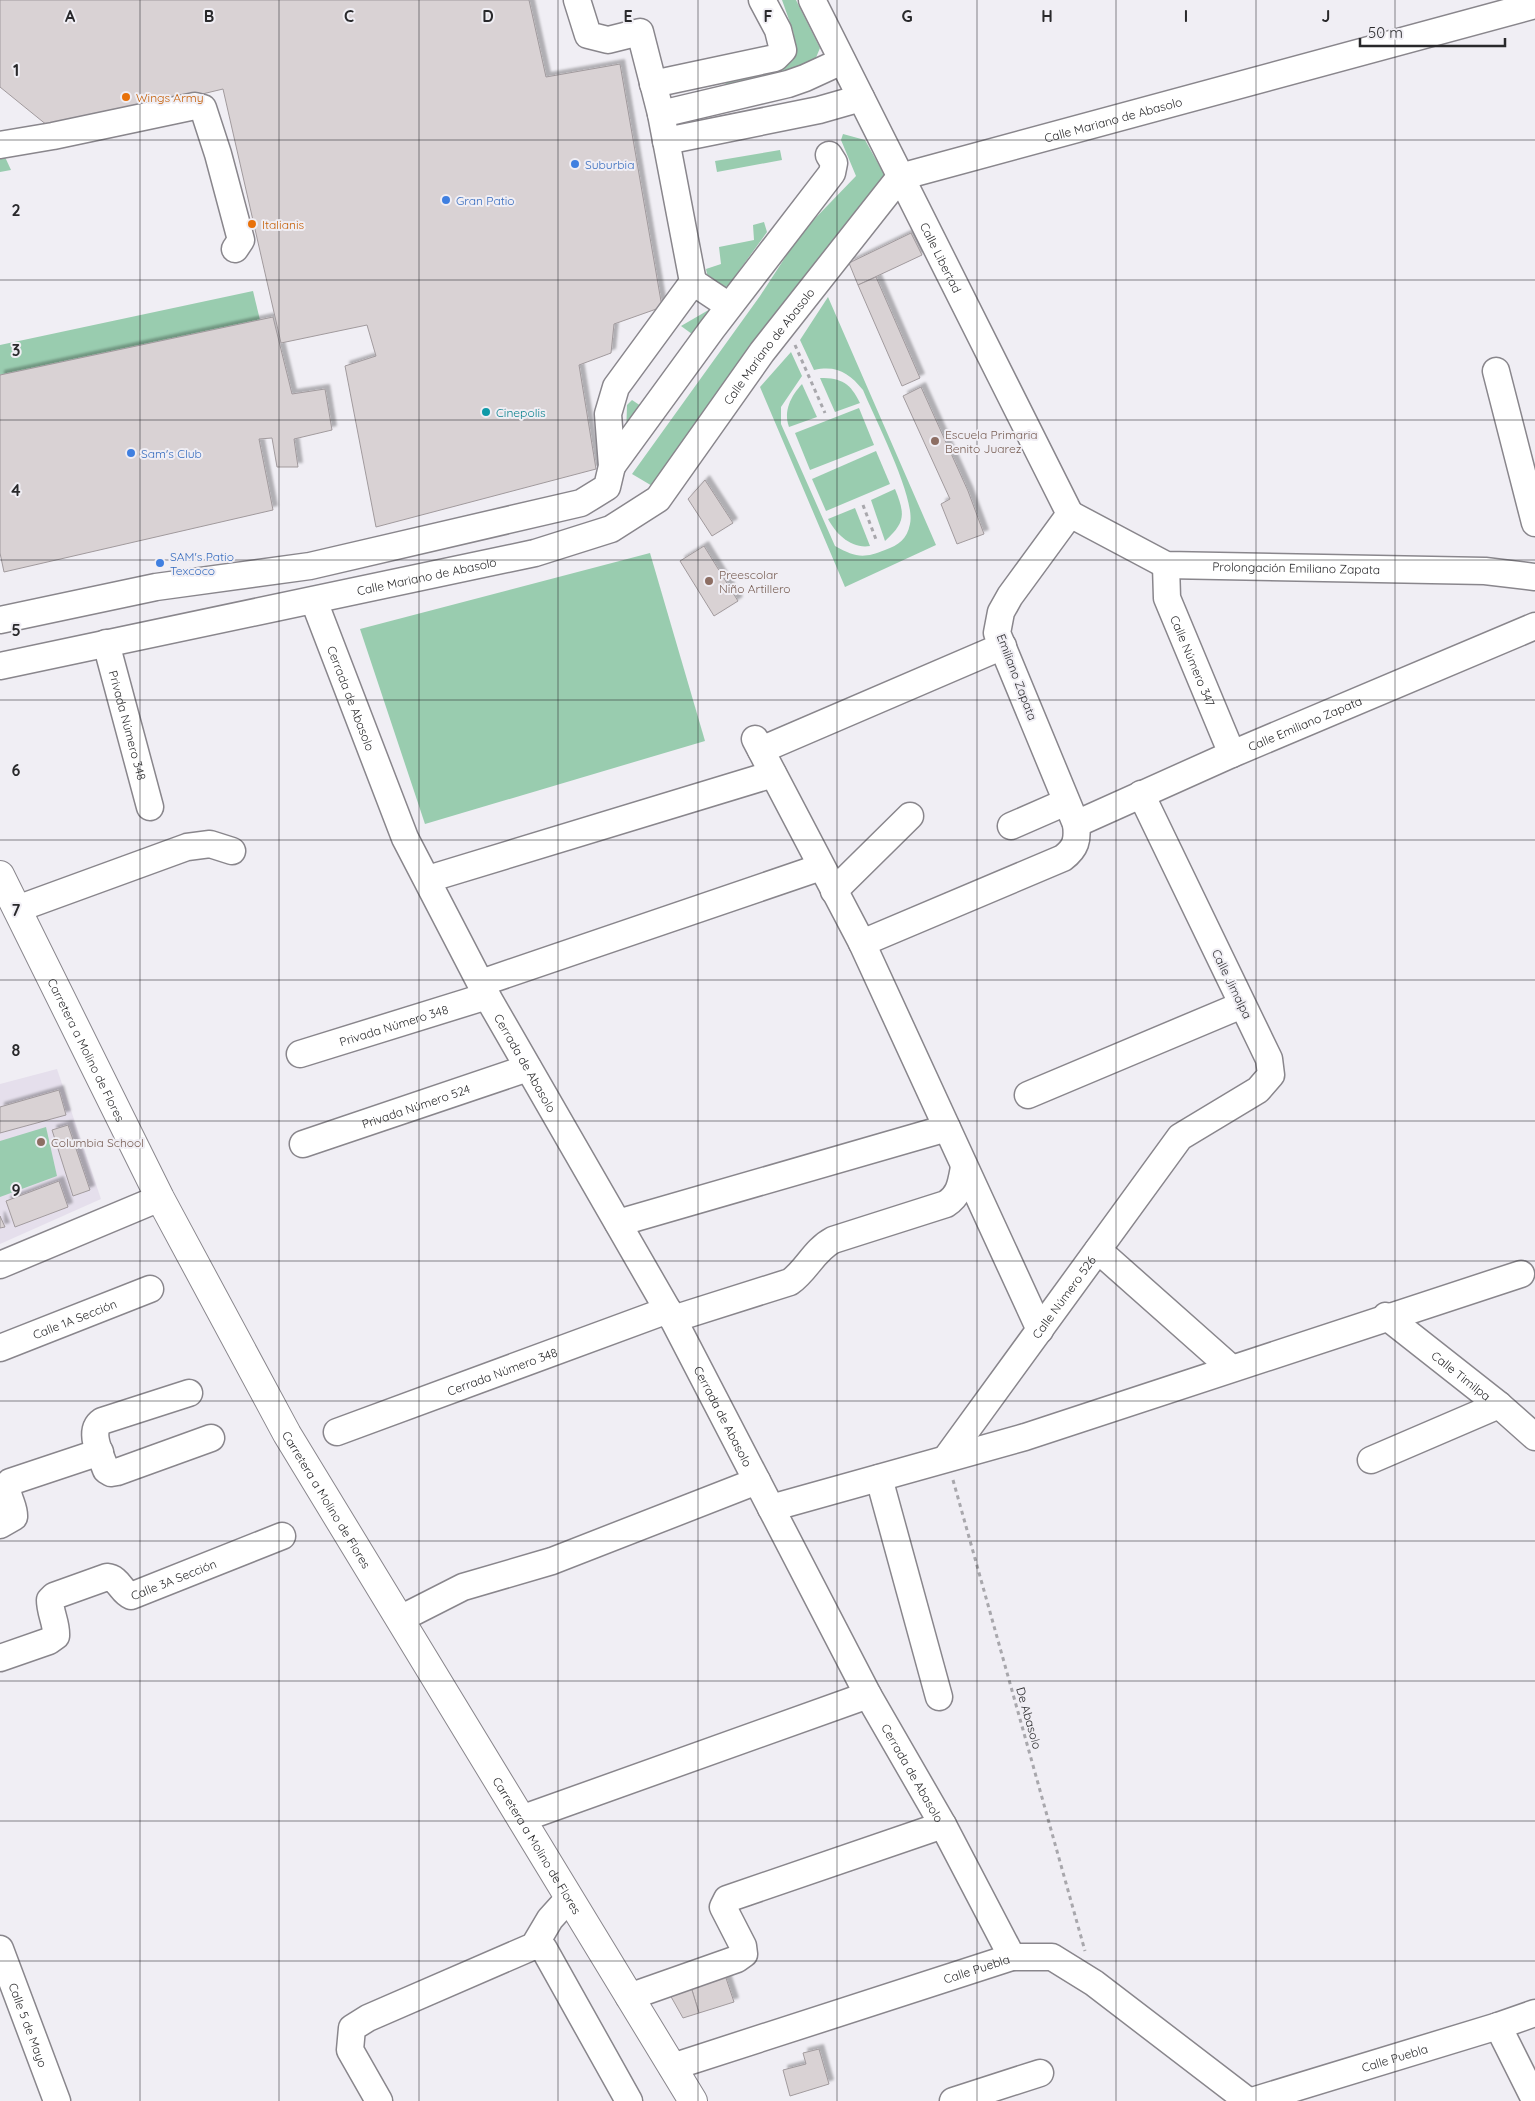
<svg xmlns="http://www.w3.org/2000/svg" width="1535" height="2101" viewBox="0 0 1535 2101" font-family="Quicksand,sans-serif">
	<defs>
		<filter id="shadow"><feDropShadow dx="4.5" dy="-4.5" stdDeviation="1" flood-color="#0004"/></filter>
	</defs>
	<rect width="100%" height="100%" fill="#f0eef4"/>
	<!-- built -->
	<polygon fill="#e5dfec" points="57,1069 101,1199 0,1244 0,1084"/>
	<!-- green -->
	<g fill="#99ccaf">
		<polygon points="782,0 796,0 820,48 815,60 804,71 726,91 725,77 787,57 796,47 793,31"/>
		<polygon points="843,134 865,140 889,183 659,490 632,474 760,296 801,233 856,176 841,140"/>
		<polygon points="780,150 782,160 717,172 715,161"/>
		<polygon points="5,157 11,170 0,172 0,158"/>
		<polygon points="764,222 767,232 728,286 723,288 707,274 706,269 721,264 719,247 754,240 753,225"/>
		<polygon points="253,291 260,320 0,375 0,345"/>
		<path d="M828,297L936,545L845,587L760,387L791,352L802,376L781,407V424L835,546C855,557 863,559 885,550C899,545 907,539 910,524C916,498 874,417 863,390C849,373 837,365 814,370L800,340Z"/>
		<polygon points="712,308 692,334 681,326"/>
		<path d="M820,378C842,378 850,383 860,403L835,412Z"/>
		<path d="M802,384L817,417L789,427C783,411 791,396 802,384Z"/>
		<polygon points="632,400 650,412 626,438 627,405"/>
		<polygon points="859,408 874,445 810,470 795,433"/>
		<polygon points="876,451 890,484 826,511 812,479"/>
		<path d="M895,489C905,514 906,522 885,541L871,500Z"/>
		<path d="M855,508L870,546C851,549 836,534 828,519Z"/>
		<polygon points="650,553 705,741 425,824 360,629"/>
		<polygon points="46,1127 57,1176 0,1197 0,1141"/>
	</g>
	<!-- building -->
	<g fill="#d9d2d4" stroke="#a19a9d" filter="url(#shadow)">
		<polygon points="0,0 529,0 546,77 620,64 662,307 614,324 611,353 579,365 596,469 376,527 345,366 376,356 367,325 281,343 223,89 53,130 0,87"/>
		<polygon points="911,233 922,255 858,285 849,263"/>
		<polygon points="876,277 920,378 902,386 858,285"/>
		<polygon points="273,317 292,394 325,389 332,430 294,439 298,467 277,467 272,438 259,439 273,510 4,572 0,553 0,375"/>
		<polygon points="921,387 968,491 984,534 957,544 941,504 950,499 903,396"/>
		<polygon points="705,480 733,523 712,536 688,499"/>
		<polygon points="704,546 738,601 714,616 680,561"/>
		<polygon points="59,1090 66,1115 0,1133 0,1107"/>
		<polygon points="68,1125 90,1190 73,1196 52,1130"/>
		<polygon points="59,1181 68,1207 15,1227 6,1201"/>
		<polygon points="0,1216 5,1227 0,1228"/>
		<polygon points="722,1966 734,2002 699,2013 688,1977"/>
		<polygon points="688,1977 699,2013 683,2018 665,1986"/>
		<polygon points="819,2049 829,2084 790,2096 783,2070 806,2064 803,2053"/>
	</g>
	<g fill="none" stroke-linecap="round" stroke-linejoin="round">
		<!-- minor casing -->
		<g stroke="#89868c" stroke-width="29">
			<g id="minor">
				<path id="s1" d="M812,0L1070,514"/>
				<polyline points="653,84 775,58 783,50 778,30 762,0"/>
				<polyline points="661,114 788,84 805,78 842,61"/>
				<polyline points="666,141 819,110 861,98"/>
				<polyline points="0,145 53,136 195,106 203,108 218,154 241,240 235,249"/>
				<polyline points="693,282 729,306"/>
				<polyline points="1496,371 1535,523"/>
				<polyline points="612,466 712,329 832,173 834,163 829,155"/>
				<path id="s2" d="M1070,514L1166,565L1485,571L1535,577"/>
				<path id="s3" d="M1166,565L1167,598L1232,754"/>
				<path id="s4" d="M314,601L405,838L487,996L673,1319L868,1695L943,1825L1012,1957"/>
				<polyline points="0,620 156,587 310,566 581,503 607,487 612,466 608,414 616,387 693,282 661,114 640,32 608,40 588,35 577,0"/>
				<path id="s5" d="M106,643L150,807"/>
				<path id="s6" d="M0,666L535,553L611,529L658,499L762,352L900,177L1535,5"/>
				<polyline points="755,739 862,943 1040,1330"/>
				<polyline points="761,750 1003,646"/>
				<path id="s7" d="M1076,824L1232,754L1535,626"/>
				<polyline points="1011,826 1066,802"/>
				<polyline points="428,879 773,774"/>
				<polyline points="834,891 910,816"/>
				<polyline points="17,909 187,847 210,844 232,851"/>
				<path d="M862,943L1063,858C1076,848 1078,840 1076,824L997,633L1001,612L1010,596L1070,514"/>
				<polyline points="481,983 821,867"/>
				<path id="s8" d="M300,1054L487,996"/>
				<polyline points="1028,1095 1242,1005"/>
				<path id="s9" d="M303,1144L528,1068"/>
				<polyline points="618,1223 947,1128"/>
				<polyline points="1098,1250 1231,1368"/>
				<polyline points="0,1265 160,1198"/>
				<path id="s10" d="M1386,1316L1499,1405L1535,1437"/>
				<path d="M673,1319L790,1282C807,1270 814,1250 833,1240L946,1204C960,1195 961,1183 964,1167"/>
				<path id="s11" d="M0,1348L150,1289"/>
				<path d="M189,1393L102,1421C87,1431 101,1455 106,1470L111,1473L117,1472L211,1438"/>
				<path id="s12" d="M337,1432L668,1310"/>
				<path id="s13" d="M947,1457L1180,1137L1258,1090L1271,1075L1269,1059L1141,794"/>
				<polyline points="1371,1460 1499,1405"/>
				<polyline points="879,1478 939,1697"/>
				<polyline points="771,1508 1025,1437 1521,1274"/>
				<path d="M0,1525L14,1517C15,1505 3,1493 10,1482L100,1452"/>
				<polyline points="400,1619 463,1587 552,1561 757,1481"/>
				<path id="s14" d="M0,1658L49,1641L56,1636C57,1624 50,1613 50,1600L54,1596L107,1577C119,1578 121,1592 131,1596L282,1536"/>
				<polyline points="521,1819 868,1695"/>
				<polyline points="534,1946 544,1949 629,2101"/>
				<path id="s15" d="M0,1949L57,2101"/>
				<polyline points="629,1997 737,1959 744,1954 743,1946 723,1907 727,1899 943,1825"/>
				<polyline points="1498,2026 1535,2100"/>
				<path id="s16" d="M672,2067L1012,1957H1052L1094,1983L1248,2101"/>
				<polyline points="379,2101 350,2050 352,2028 368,2018 534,1946 550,1919 569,1898"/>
				<polyline points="953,2101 1040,2073"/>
				<path id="s17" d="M1252,2101L1498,2026L1535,2013"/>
			</g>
		</g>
		<!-- major casing -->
		<g stroke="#89868c" stroke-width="30">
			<g id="major">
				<path id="s18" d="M0,875L160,1198L287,1434L693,2101"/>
			</g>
		</g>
		<!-- path -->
		<g stroke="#a8a7ac" stroke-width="3" stroke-dasharray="4 4" stroke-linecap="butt">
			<polyline points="795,345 825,413"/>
			<polyline points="863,505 877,542"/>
			<polyline points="953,1480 1085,1951"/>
		</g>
		<!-- minor -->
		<use href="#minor" stroke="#fff" stroke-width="26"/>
		<!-- major -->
		<use href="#major" stroke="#fff" stroke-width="28"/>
	</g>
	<!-- grid -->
	<path fill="none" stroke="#29292b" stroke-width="1" stroke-opacity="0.55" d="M140,0V2101M279,0V2101M419,0V2101M558,0V2101M698,0V2101M837,0V2101M977,0V2101M1116,0V2101M1256,0V2101M1395,0V2101M0,140H1535M0,280H1535M0,420H1535M0,560H1535M0,700H1535M0,840H1535M0,980H1535M0,1121H1535M0,1261H1535M0,1401H1535M0,1541H1535M0,1681H1535M0,1821H1535M0,1961H1535"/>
	<!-- markers -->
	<g fill="#e8710a" stroke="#f0eef4" stroke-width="2">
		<circle cx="126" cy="97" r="5"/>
		<circle cx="252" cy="224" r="5"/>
	</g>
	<g fill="#3f7fe0" stroke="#f0eef4" stroke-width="2">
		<circle cx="575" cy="164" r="5"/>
		<circle cx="446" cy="200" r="5"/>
		<circle cx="131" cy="453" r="5"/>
		<circle cx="160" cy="563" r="5"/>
	</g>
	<circle fill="#0f9aa8" stroke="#f0eef4" stroke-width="2" cx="486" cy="412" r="5"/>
	<g fill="#8d6e63" stroke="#f0eef4" stroke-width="2">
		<circle cx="935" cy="441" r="5"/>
		<circle cx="709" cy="581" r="5"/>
		<circle cx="41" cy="1142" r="5"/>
	</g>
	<g text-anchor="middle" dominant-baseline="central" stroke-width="4" stroke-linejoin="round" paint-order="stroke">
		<!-- food labels -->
		<g font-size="12" fill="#c56008" stroke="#f0eef4" text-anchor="start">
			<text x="136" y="97">Wings Army</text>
			<text x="262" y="224">Italianis</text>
		</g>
		<!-- street labels -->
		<g font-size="12" fill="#29292b" stroke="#f0eef4">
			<text stroke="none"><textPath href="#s6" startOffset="1306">Calle Mariano de Abasolo</textPath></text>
			<text stroke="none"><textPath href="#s1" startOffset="288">Calle Libertad</textPath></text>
			<text stroke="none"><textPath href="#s6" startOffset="871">Calle Mariano de Abasolo</textPath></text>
			<text stroke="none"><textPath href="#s2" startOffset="239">Prolongación Emiliano Zapata</textPath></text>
			<text stroke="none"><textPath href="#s6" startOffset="436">Calle Mariano de Abasolo</textPath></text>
			<text stroke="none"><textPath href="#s3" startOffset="101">Calle Número 347</textPath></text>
			<text transform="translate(1017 677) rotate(69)">Emiliano Zapata</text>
			<text stroke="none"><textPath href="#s4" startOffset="104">Cerrada de Abasolo</textPath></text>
			<text stroke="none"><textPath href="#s7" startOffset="250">Calle Emiliano Zapata</textPath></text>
			<text stroke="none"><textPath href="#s5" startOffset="85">Privada Número 348</textPath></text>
			<text transform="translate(1232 984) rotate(64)">Calle Jimalpa</text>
			<text stroke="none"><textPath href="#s8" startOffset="98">Privada Número 348</textPath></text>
			<text stroke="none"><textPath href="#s18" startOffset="195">Carretera a Molino de Flores</textPath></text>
			<text stroke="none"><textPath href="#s4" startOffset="509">Cerrada de Abasolo</textPath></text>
			<text stroke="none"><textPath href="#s9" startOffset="119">Privada Número 524</textPath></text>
			<text stroke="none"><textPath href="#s13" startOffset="198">Calle Número 526</textPath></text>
			<text stroke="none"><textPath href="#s11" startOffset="80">Calle 1A Sección</textPath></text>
			<text stroke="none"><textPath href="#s12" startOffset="176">Cerrada Número 348</textPath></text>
			<text stroke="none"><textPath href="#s10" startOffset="96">Calle Timilpa</textPath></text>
			<text stroke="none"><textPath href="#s4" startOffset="914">Cerrada de Abasolo</textPath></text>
			<text stroke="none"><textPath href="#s18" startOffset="705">Carretera a Molino de Flores</textPath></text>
			<text stroke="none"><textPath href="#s14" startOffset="236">Calle 3A Sección</textPath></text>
			<text transform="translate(1029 1718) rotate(74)">De Abasolo</text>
			<text stroke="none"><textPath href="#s4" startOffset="1318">Cerrada de Abasolo</textPath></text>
			<text stroke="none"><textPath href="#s18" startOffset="1110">Carretera a Molino de Flores</textPath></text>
			<text stroke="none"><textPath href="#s16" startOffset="320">Calle Puebla</textPath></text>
			<text stroke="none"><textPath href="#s15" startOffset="81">Calle 5 de Mayo</textPath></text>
			<text stroke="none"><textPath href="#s17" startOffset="149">Calle Puebla</textPath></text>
		</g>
		<!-- shop labels -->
		<g font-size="12" fill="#366cbe" stroke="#f0eef4" text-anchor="start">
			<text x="585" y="164">Suburbia</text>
			<text x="456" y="200">Gran Patio</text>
			<text x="141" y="453">Sam's Club</text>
			<text x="170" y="556">SAM's Patio<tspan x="170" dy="14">Texcoco</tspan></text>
		</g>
		<!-- culture labels -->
		<g font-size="12" fill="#0d838f" stroke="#f0eef4" text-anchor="start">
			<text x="496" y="412">Cinepolis</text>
		</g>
		<!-- education labels -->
		<g font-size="12" fill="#785e54" stroke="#f0eef4" text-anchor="start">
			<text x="945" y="434">Escuela Primaria<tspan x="945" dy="14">Benito Juarez</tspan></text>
			<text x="719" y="574">Preescolar<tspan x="719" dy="14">Niño Artillero</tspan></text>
			<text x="51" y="1142">Columbia School</text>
		</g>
	</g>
	<g font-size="16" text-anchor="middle" font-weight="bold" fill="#29292b" stroke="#f0eef4" stroke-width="4" stroke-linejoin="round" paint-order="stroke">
		<text x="70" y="22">A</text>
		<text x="209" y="22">B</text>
		<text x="349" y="22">C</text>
		<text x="488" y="22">D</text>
		<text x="628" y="22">E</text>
		<text x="768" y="22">F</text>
		<text x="907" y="22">G</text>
		<text x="1047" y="22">H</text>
		<text x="1186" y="22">I</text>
		<text x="1326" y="22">J</text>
		<text x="16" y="76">1</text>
		<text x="16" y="216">2</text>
		<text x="16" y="356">3</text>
		<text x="16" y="496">4</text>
		<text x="16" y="636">5</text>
		<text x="16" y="776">6</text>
		<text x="16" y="916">7</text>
		<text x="16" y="1056">8</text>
		<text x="16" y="1196">9</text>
	</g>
	<!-- scale -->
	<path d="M1360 38v8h145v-8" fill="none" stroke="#29292b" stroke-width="2.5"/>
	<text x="1368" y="38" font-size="15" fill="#29292b" stroke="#f0eef4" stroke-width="4" paint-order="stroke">50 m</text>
</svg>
